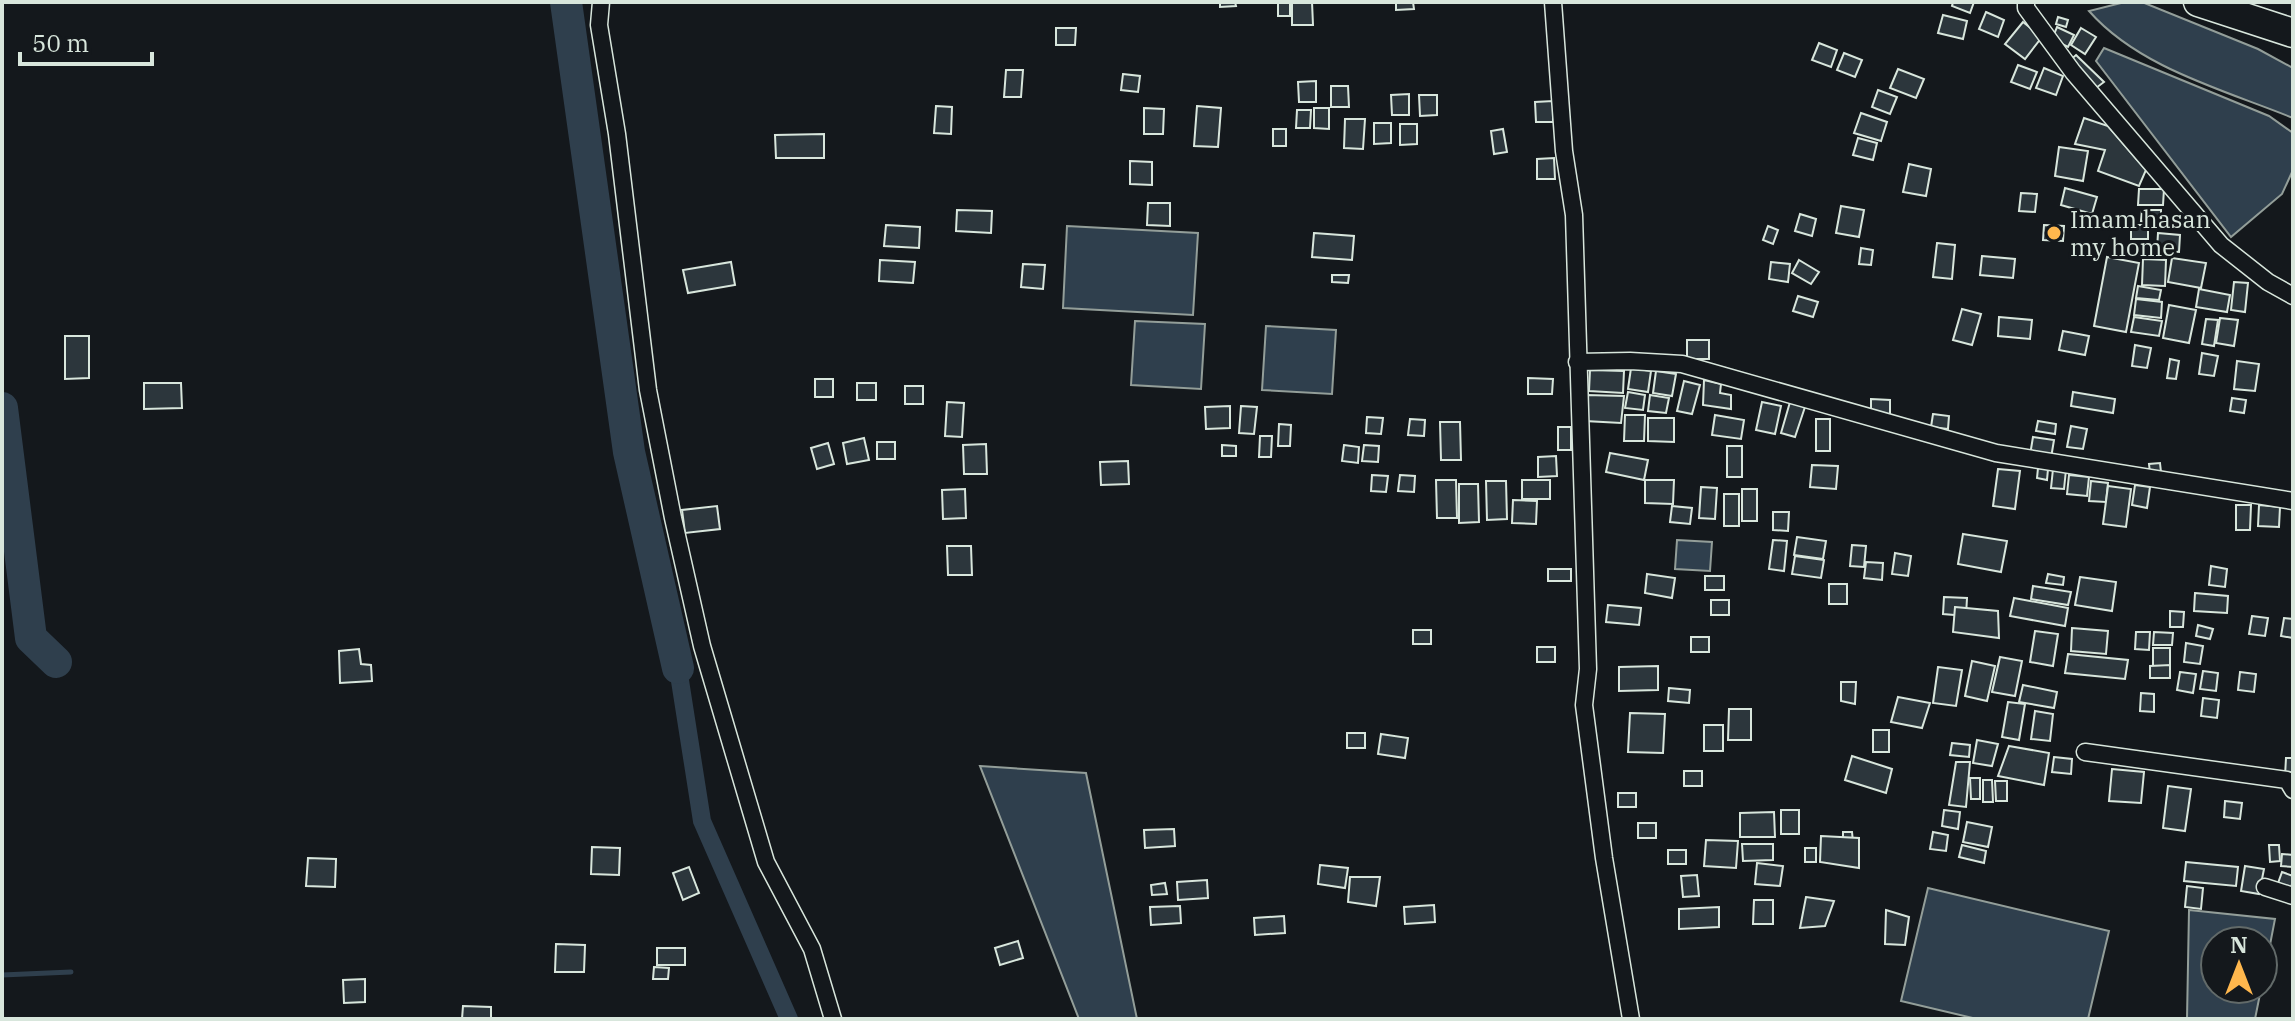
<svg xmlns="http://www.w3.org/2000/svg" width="2295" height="1021" viewBox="0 0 2295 1021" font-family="'IBM Plex Serif',serif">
	<rect width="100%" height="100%" fill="#14181c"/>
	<!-- water -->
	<g fill="#2f3f4d" stroke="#939e99" stroke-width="2">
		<path d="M2125,2H2142L2258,49L2293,68V118C2224,90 2139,68 2089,11Z"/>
		<polygon points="2104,48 2269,116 2293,133 2293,170 2282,194 2231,237 2096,61"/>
		<polygon points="1067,226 1198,233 1193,315 1063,308"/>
		<polygon points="1135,321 1205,324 1201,389 1131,385"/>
		<polygon points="1266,326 1336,330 1332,394 1262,390"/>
		<polygon points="1677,540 1712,542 1710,571 1675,569"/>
		<polygon points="980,766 1086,773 1137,1019 1079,1019"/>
		<polygon points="1928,888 2109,931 2088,1019 1977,1019 1901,1001"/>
		<polygon points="2189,910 2275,919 2263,981 2263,941 2215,941 2215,989 2261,989 2255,1019 2187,1019"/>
	</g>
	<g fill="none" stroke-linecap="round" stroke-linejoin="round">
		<!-- stream -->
		<polyline stroke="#2f3f4d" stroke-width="5" points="2,975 71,972"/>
		<!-- canal -->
		<polyline stroke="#2f3f4d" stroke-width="18" points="678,668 702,821 789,1019"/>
		<!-- river -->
		<g stroke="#2f3f4d" stroke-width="32">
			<polyline points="566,2 629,452 678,668"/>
			<polyline points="2,408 31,638 56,662"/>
		</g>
	</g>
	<!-- building -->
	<g fill="#2c363c" stroke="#d8e6dc" stroke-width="2">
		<polygon points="1220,2 1235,2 1236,6 1220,7"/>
		<rect x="1278" y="2" width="12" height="14"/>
		<polygon points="1292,2 1312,2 1313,25 1292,25"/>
		<polygon points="1396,2 1413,2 1414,9 1396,10"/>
		<polygon points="1953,2 1974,2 1970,13 1952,6"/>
		<polygon points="1986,12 2004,20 1998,37 1979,29"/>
		<polygon points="1943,15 1967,21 1963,39 1938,33"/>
		<polygon points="2058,17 2068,20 2066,27 2056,24"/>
		<polygon points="2023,22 2042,37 2025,59 2005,44"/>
		<polygon points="2057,27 2074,35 2068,47 2052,39"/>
		<polygon points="1056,28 1076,28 1075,45 1056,45"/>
		<polygon points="2081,28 2096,37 2085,54 2071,45"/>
		<polygon points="1819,43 1837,50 1831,67 1812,60"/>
		<polygon points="1844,53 1862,60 1855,77 1837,70"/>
		<polygon points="2076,55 2104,82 2092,91 2068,62"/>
		<polygon points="2018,65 2037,72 2030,89 2011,82"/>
		<polygon points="2044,68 2063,76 2056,95 2036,88"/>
		<polygon points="1898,69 1924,79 1916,98 1890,88"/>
		<polygon points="1006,70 1023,70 1021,97 1004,97"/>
		<polygon points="1123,74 1140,76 1138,92 1121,90"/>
		<polygon points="1316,81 1316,102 1299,102 1298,82"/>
		<polygon points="1331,86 1348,86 1349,107 1331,107"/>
		<polygon points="1878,90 1897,97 1890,114 1872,107"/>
		<polygon points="1409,94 1409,115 1392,115 1391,95"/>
		<polygon points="1419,95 1437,95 1437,115 1420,116"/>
		<polygon points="1553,101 1553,122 1536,122 1535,102"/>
		<polygon points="936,106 952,107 951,134 934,133"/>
		<polygon points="1197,106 1221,108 1218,147 1194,146"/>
		<polygon points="1144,108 1164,109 1163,134 1144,134"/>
		<polygon points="1314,108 1329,108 1329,129 1314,128"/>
		<polygon points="1297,110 1311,110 1310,128 1296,128"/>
		<polygon points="1861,113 1887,122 1881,141 1854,133"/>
		<polygon points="2084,118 2108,126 2146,170 2139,186 2098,171 2105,150 2075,144"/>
		<polygon points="1345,119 1365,119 1363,149 1344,148"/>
		<polygon points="1374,123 1391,123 1391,143 1374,144"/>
		<polygon points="1400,124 1417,124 1417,144 1400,145"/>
		<rect x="1273" y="129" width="13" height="17"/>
		<polygon points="1503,129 1507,152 1494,154 1491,131"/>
		<polygon points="824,134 824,158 776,158 775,135"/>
		<polygon points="1858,138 1877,143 1873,160 1853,155"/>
		<polygon points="2059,147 2088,151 2083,181 2055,176"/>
		<polygon points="1554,158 1555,179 1537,179 1537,159"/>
		<polygon points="1130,161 1152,162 1152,185 1130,184"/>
		<polygon points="1909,164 1931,169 1926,196 1903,192"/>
		<polygon points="2065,188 2097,197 2092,214 2061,205"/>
		<polygon points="2139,189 2164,189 2163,205 2138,205"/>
		<polygon points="2021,193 2037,194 2035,212 2019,211"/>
		<polygon points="1148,203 1170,203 1170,226 1147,225"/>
		<polygon points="1841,206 1864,210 1859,237 1836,233"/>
		<polygon points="957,210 992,211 991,233 956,231"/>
		<polygon points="2142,210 2161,210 2161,222 2141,221"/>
		<polygon points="1800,214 1816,219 1812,236 1795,231"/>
		<polygon points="886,225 920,227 919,248 884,246"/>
		<polygon points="2044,225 2064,226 2063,241 2043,240"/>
		<rect x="2131" y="225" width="17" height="14"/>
		<polygon points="1768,226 1778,230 1773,244 1763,240"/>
		<polygon points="1314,233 1354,236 1352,260 1312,257"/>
		<polygon points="2158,233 2180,235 2179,252 2157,250"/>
		<polygon points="1937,243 1955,245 1952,279 1933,277"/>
		<polygon points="1861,248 1873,250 1871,265 1859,264"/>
		<polygon points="1982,256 2015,259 2013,278 1980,275"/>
		<polygon points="2107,257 2139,263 2126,332 2094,326"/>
		<polygon points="2172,258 2206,263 2201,288 2168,282"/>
		<polygon points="2143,259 2166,260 2165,286 2142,285"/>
		<polygon points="880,260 915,262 913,283 879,281"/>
		<polygon points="1799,260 1819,272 1811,284 1792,273"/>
		<polygon points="731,262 735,285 688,293 683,270"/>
		<polygon points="1771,262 1790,264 1788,282 1769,279"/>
		<polygon points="1023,264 1045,265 1043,289 1021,287"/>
		<polygon points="1332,275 1349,275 1348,283 1332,282"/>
		<polygon points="2234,282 2248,283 2245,312 2231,310"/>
		<polygon points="2138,286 2161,290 2159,300 2136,298"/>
		<polygon points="2199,289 2230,295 2227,312 2196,307"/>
		<polygon points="1798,296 1818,302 1813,317 1793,311"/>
		<polygon points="2136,299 2162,302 2161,318 2134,315"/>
		<polygon points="2169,305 2196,310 2189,343 2163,338"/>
		<polygon points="1962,309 1981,314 1972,345 1953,340"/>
		<polygon points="1999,317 2032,320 2030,339 1998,336"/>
		<polygon points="2134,317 2162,321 2159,336 2131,332"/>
		<polygon points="2220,318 2238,320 2234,346 2216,343"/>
		<polygon points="2206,319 2218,320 2214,346 2202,344"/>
		<polygon points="2063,331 2089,336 2085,355 2059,350"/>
		<polygon points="65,336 89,336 89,378 65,379"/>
		<rect x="1687" y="340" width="22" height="19"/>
		<polygon points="2135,345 2151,348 2147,368 2132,366"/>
		<polygon points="2202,353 2218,356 2214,376 2199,374"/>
		<polygon points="2170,359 2179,361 2176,379 2167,378"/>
		<polygon points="2237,361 2259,364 2255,391 2234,389"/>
		<polygon points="1631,368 1651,371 1648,392 1628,389"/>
		<polygon points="1590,370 1624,371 1623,393 1589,391"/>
		<polygon points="1656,371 1676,374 1672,396 1653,393"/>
		<polygon points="1528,378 1553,379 1552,394 1528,394"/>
		<rect x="815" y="379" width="18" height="18"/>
		<polygon points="1704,380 1721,384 1720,393 1731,395 1731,409 1703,405"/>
		<polygon points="1684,381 1700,385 1692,414 1677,411"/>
		<polygon points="144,383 181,383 182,408 144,409"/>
		<rect x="857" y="383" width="19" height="17"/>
		<rect x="905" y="386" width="18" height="18"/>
		<polygon points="1628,392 1645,395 1643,410 1625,408"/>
		<polygon points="2073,392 2115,399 2113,413 2071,406"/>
		<polygon points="1586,395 1624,396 1621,423 1585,421"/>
		<polygon points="1650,395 1669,398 1666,413 1648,411"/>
		<polygon points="2232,398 2246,400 2244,413 2230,411"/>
		<polygon points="1871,399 1890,400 1890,414 1871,414"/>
		<polygon points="947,402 964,403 962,437 945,436"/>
		<polygon points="1762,402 1781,406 1775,434 1756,430"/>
		<polygon points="1790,402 1805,407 1795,437 1781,433"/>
		<polygon points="1230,406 1230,428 1206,429 1205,407"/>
		<polygon points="1241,406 1257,407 1254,434 1239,433"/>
		<polygon points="1933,414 1949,416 1948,429 1931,427"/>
		<polygon points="1625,415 1645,415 1644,441 1624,441"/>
		<polygon points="1715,415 1744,420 1741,439 1712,435"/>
		<polygon points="1367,417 1383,418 1381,434 1366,433"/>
		<polygon points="1648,418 1674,418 1674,442 1648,441"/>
		<polygon points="1410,419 1425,420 1424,436 1408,435"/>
		<rect x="1816" y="419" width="14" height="32"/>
		<polygon points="2038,421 2056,424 2055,434 2036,431"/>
		<polygon points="1440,422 1460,422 1461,460 1441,460"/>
		<polygon points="1279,424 1291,425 1290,446 1278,446"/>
		<polygon points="2071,426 2087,429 2083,449 2067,447"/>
		<rect x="1558" y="427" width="13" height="23"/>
		<polygon points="1260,436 1272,436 1271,457 1259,457"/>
		<polygon points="2033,437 2054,440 2051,458 2030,455"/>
		<polygon points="864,438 869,460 847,464 843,443"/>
		<rect x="877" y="442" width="18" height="17"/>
		<polygon points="828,443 834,464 817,469 811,448"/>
		<polygon points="986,444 987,474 964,474 963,445"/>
		<polygon points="1222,445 1236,446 1236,456 1222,456"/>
		<polygon points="1344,445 1359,447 1358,463 1342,461"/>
		<polygon points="1364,445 1379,446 1378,462 1362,461"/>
		<rect x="1727" y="446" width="15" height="31"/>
		<polygon points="1610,453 1648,460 1644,480 1606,472"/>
		<polygon points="1556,456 1557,476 1538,477 1538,457"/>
		<polygon points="1128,461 1129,484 1101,485 1100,462"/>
		<polygon points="2160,463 2161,472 2150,473 2149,464"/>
		<polygon points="1812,465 1838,466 1836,489 1810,487"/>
		<polygon points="2038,468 2048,469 2047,480 2037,478"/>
		<polygon points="1998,469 2020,471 2015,509 1993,506"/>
		<polygon points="2053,469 2066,470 2064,489 2051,488"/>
		<polygon points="1372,475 1388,476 1386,492 1371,491"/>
		<polygon points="1400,475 1415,476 1414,492 1398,491"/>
		<polygon points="2069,475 2089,477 2087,496 2067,494"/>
		<polygon points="1436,480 1456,480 1457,518 1437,518"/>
		<rect x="1522" y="480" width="28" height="19"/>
		<polygon points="1645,480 1674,480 1673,504 1645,503"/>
		<polygon points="1486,481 1506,481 1507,519 1487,520"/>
		<polygon points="2091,481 2108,483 2106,502 2089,501"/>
		<polygon points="1459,484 1478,484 1479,522 1459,523"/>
		<polygon points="2135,485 2150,487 2147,508 2132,505"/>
		<polygon points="2108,486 2131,489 2126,527 2103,524"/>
		<polygon points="1701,487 1717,488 1715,519 1699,518"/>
		<polygon points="965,489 966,518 943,519 942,490"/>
		<rect x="1742" y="489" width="15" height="32"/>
		<rect x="1724" y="494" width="15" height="32"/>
		<polygon points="1513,500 1537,501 1536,524 1512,523"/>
		<polygon points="2236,505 2251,505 2250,530 2236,530"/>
		<polygon points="2259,505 2280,507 2279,527 2258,526"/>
		<polygon points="717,506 720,529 685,533 682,510"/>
		<polygon points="1672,506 1692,508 1690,524 1670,522"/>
		<polygon points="1773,512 1789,512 1788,531 1773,530"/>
		<polygon points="1963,534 2007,541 2001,572 1958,564"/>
		<polygon points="1797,537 1826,541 1823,559 1794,555"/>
		<polygon points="1773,540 1787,541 1784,571 1769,569"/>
		<polygon points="1852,545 1866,546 1864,567 1850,566"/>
		<polygon points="947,546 971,546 972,575 948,575"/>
		<polygon points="1895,553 1911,556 1908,576 1892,574"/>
		<polygon points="1795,556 1824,560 1821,578 1792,574"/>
		<polygon points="1866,562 1883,563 1882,580 1864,578"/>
		<polygon points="2211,566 2227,569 2225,587 2209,585"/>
		<rect x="1548" y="569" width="23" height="12"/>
		<polygon points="1647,574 1675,578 1672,598 1645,593"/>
		<polygon points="2048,574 2064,577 2063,585 2046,583"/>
		<rect x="1705" y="576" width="19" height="14"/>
		<polygon points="2080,577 2116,582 2112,611 2075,605"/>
		<rect x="1829" y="584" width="18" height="20"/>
		<polygon points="2033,586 2071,592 2068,605 2031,599"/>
		<polygon points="2195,593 2228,596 2227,613 2194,611"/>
		<polygon points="1944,597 1967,598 1966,616 1943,614"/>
		<polygon points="2014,598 2068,608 2065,626 2010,616"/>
		<rect x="1711" y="600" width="18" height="15"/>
		<polygon points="1608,605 1641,608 1639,625 1606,622"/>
		<polygon points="1955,607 1998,611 1999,638 1953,632"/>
		<polygon points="2170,611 2184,612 2183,627 2170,627"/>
		<polygon points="2252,616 2268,618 2265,636 2249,634"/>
		<polygon points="2284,618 2293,619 2293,638 2281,636"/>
		<polygon points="2198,625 2213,629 2210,639 2196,636"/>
		<polygon points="2072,628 2108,631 2106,654 2071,651"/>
		<rect x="1413" y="630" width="18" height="14"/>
		<polygon points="2035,631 2058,634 2053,666 2030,662"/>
		<polygon points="2136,632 2150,632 2149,650 2135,649"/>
		<polygon points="2154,632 2173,633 2172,645 2153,645"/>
		<rect x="1691" y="637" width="18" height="15"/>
		<polygon points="2186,643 2203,646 2200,664 2184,662"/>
		<rect x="1537" y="647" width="18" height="15"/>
		<rect x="2153" y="648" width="17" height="21"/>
		<polygon points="359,649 361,664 371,665 372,681 340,683 339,651"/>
		<polygon points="2068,654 2128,660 2125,679 2065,673"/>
		<polygon points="2000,657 2022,661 2015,696 1992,692"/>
		<polygon points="1972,661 1995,666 1987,701 1965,696"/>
		<polygon points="2170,665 2170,678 2150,678 2150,666"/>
		<polygon points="1658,666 1658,690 1619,691 1619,667"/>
		<polygon points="1938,667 1962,670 1956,706 1933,703"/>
		<polygon points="2203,671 2218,673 2216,691 2200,689"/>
		<polygon points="2180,672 2196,674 2193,693 2177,690"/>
		<polygon points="2240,672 2256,674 2254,692 2238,690"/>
		<polygon points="1841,682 1856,682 1855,704 1841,701"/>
		<polygon points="2023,685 2057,692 2054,708 2019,702"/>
		<polygon points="1669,688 1690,690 1689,703 1668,701"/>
		<polygon points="2141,693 2154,694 2154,712 2140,711"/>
		<polygon points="1898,697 1930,703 1922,728 1891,722"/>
		<polygon points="2203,698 2219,700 2217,718 2201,716"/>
		<polygon points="2008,702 2025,704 2019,740 2002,737"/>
		<polygon points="1729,709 1751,709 1751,740 1728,740"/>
		<polygon points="2035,711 2053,714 2050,741 2031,739"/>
		<polygon points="1630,713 1665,714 1663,753 1628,752"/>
		<rect x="1704" y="725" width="19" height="26"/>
		<rect x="1873" y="730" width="16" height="22"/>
		<rect x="1347" y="733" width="18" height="15"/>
		<polygon points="1381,734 1408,738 1405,758 1378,754"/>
		<polygon points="1977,740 1998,744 1992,766 1973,763"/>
		<polygon points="1952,743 1970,745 1969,757 1950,755"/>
		<polygon points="2009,746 2049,753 2044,785 1998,776"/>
		<polygon points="1852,756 1892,769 1886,793 1845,780"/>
		<polygon points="2054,757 2072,759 2071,774 2052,772"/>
		<polygon points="2286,758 2293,758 2293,777 2285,776"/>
		<polygon points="1956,762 1970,762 1966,807 1949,805"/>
		<polygon points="2112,769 2144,772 2141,803 2109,801"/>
		<rect x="1684" y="771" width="18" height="15"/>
		<polygon points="1970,778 1980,778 1980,799 1971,799"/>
		<polygon points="1983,780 1992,780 1993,802 1983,802"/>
		<polygon points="1995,781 2007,781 2007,801 1996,801"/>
		<polygon points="2168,786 2191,789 2185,831 2163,828"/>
		<rect x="1618" y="793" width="18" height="14"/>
		<polygon points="2225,801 2242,803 2240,819 2224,817"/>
		<rect x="1781" y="810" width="18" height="24"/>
		<polygon points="1944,810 1960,812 1958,829 1942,826"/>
		<polygon points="1774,812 1775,837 1740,837 1740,813"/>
		<polygon points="1967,822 1992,827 1988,847 1963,842"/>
		<rect x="1638" y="823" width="18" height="15"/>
		<polygon points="1174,829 1175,846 1145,848 1144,830"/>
		<polygon points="1843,832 1852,832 1853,842 1843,842"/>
		<polygon points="1933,832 1948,835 1946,851 1930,849"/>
		<polygon points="1821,836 1859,838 1859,868 1820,862"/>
		<polygon points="1706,840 1738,841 1736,868 1704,866"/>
		<polygon points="1742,844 1773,844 1773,860 1743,861"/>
		<polygon points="1962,845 1986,851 1984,863 1959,857"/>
		<polygon points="2269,845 2279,845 2280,861 2270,862"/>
		<polygon points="592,847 620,848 619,875 591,874"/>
		<rect x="1805" y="848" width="11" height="14"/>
		<rect x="1668" y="850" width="18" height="14"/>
		<polygon points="2282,854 2293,855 2293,867 2281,866"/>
		<polygon points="308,858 336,859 335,887 306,886"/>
		<polygon points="2186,862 2238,867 2236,886 2184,881"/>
		<polygon points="1757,863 1783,866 1780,886 1755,884"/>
		<polygon points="1320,865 1348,868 1345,888 1318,884"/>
		<polygon points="2245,866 2264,869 2259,894 2241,891"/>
		<polygon points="689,867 699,893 683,900 673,873"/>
		<polygon points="2282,872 2293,876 2291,891 2277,886"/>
		<polygon points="1697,875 1699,896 1683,897 1681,876"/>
		<polygon points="1350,877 1380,877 1376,906 1348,902"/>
		<polygon points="1207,880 1208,898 1178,900 1177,882"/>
		<polygon points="1165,883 1167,894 1152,895 1151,885"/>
		<polygon points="2187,886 2203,888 2201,909 2185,907"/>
		<polygon points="1806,897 1834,901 1825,926 1800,928"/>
		<polygon points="1754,900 1773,900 1773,924 1753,924"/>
		<polygon points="1434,905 1435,922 1405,924 1404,907"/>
		<polygon points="1180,906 1181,923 1151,925 1150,907"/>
		<polygon points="1719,907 1719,927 1679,929 1679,909"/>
		<polygon points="1886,910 1909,917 1905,945 1885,944"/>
		<polygon points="1284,916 1285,933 1255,935 1254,918"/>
		<polygon points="1018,941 1023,958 1000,965 995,948"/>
		<polygon points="556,944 585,945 584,972 555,972"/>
		<rect x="657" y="948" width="28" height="17"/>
		<polygon points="654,967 669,968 668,979 653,979"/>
		<polygon points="365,979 365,1002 344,1003 343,980"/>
		<polygon points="463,1006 491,1007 491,1019 462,1019"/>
	</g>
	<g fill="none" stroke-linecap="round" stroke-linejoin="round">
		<!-- street casing -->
		<g stroke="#d8e6dc" stroke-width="19">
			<g id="street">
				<polyline points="601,2 599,25 617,134 648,390 673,518 702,646 766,862 812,949 833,1019"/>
				<polyline points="1553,2 1564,151 1574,215 1588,669 1584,705 1604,858 1631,1019"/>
				<polyline points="2026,2 2026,8 2073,72 2221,245 2268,282 2293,296"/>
				<polyline points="1577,362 1630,361 1682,364 1996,453 2293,501"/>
				<polyline points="2085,752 2287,780 2293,790"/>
				<polyline points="2265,887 2293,896"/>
			</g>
		</g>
		<!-- highway casing -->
		<g stroke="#d8e6dc" stroke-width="31">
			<polyline id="highway" points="2198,2 2293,33"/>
		</g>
		<!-- street -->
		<use href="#street" stroke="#14181c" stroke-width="16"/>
		<!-- highway -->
		<use href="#highway" stroke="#14181c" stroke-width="28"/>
	</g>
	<!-- markers -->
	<circle fill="#ffb74d" stroke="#14181c" stroke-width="3" cx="2054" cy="233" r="8"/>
	<g text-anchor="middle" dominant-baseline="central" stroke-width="6" stroke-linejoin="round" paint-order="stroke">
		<!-- poi labels -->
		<g font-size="24" fill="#d8e6dc" stroke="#14181c" text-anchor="start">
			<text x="2070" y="219">Imam hasan<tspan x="2070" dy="28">my home</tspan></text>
		</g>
	</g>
	<!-- border -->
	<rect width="2295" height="1021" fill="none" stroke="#d8e6dc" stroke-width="8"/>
	<!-- north arrow -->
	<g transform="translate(2239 965)"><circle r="38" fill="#14181c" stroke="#626a69" stroke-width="2"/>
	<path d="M0-6L14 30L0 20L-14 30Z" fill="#ffb74d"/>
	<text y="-12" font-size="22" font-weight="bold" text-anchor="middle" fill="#d8e6dc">N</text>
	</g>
	<!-- scale -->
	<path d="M20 52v12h132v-12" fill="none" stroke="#d8e6dc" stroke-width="4"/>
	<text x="32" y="52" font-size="24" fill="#d8e6dc" stroke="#14181c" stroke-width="6" paint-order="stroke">50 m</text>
</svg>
